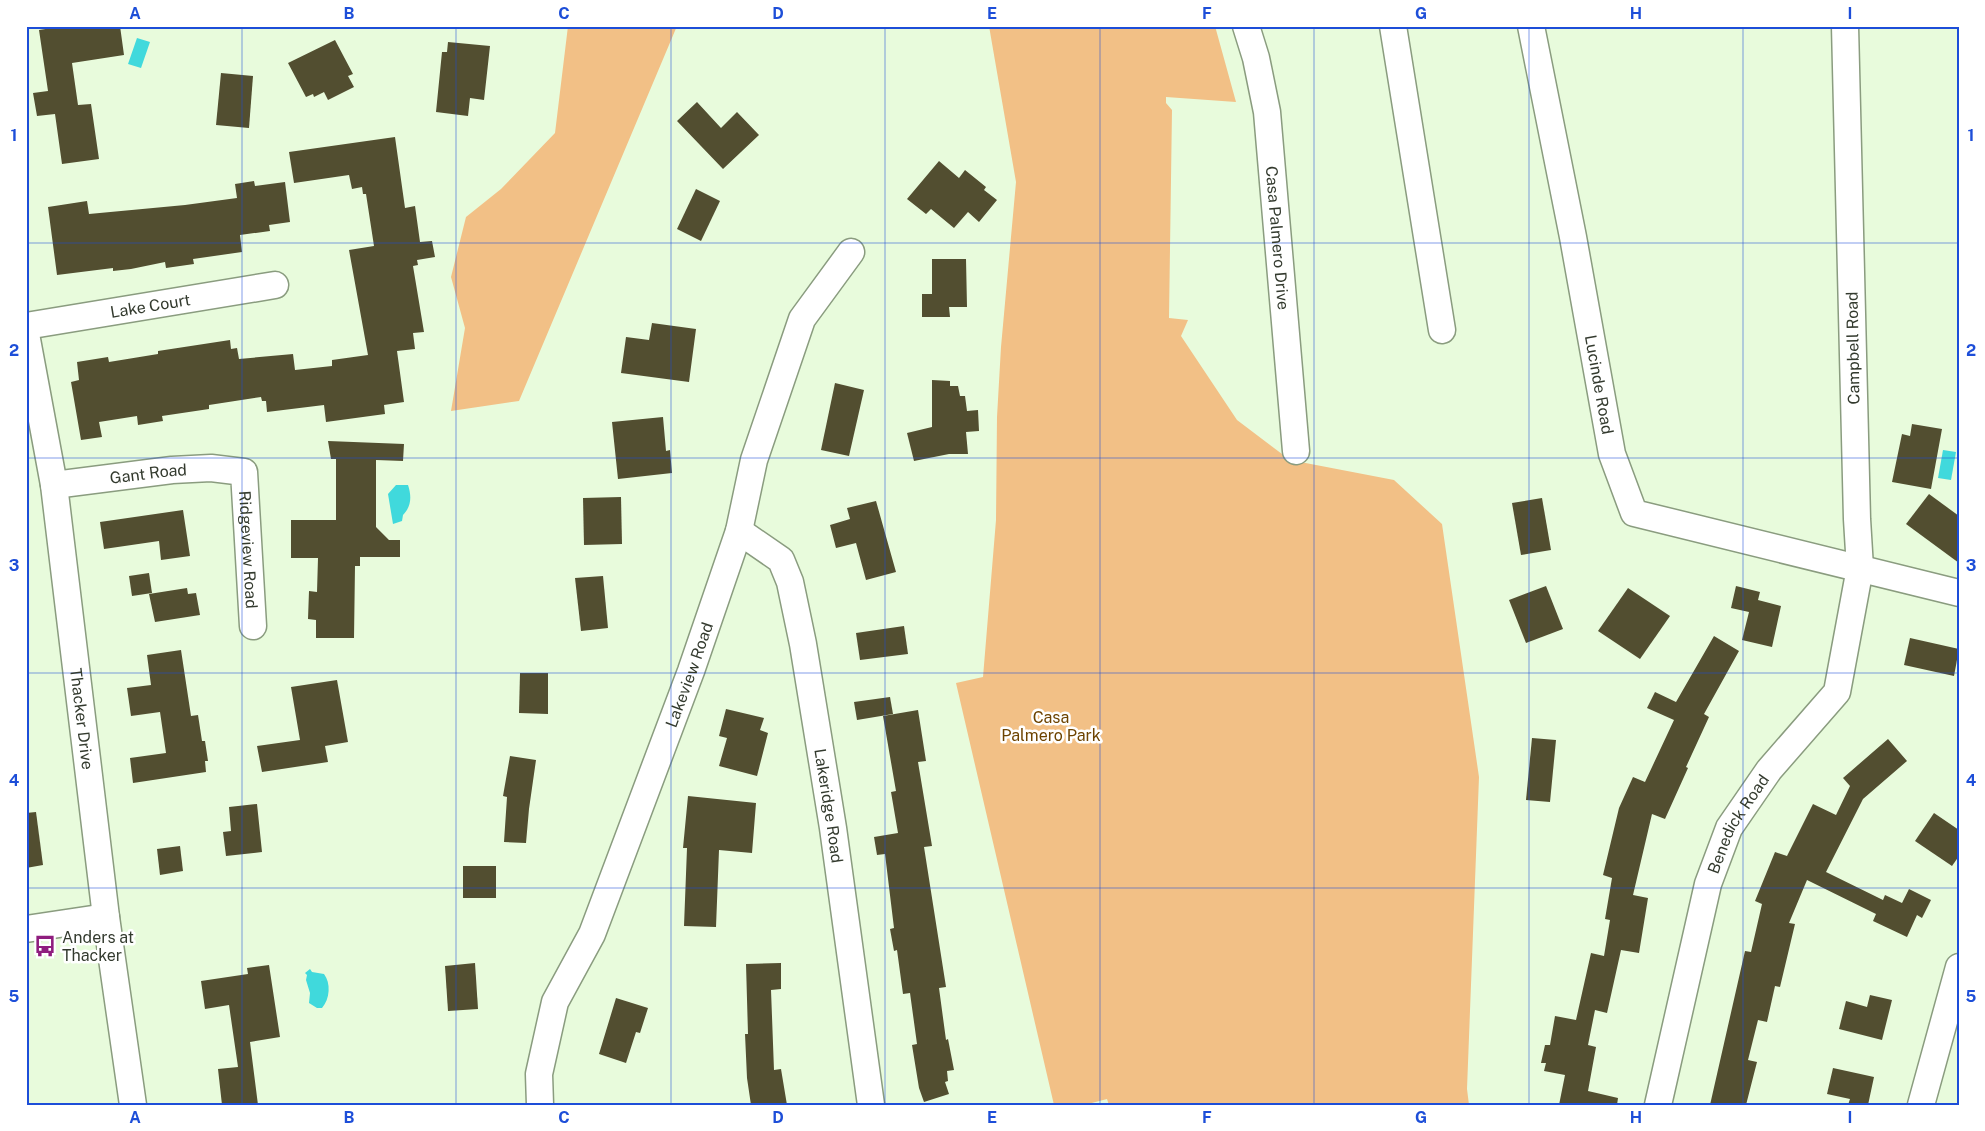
<svg xmlns="http://www.w3.org/2000/svg" width="1985" height="1131" viewBox="0 0 1985 1131" font-family="'Public Sans',sans-serif">
	<rect width="100%" height="100%" fill="#e8fbdc"/>
	<!-- green -->
	<g fill="#f2c086">
		<polygon points="568,26 677,26 519,401 451,411 465,328 451,277 466,217 501,189 555,133"/>
		<polygon points="989,26 1215,26 1236,102 1166,97 1166,103 1172,110 1169,318 1188,320 1181,336 1237,420 1290,460 1394,480 1442,524 1479,777 1467,1089 1469,1105 1109,1105 1107,1099 1084,1105 1054,1105 956,683 983,677 996,520 997,417 1001,347 1016,182"/>
	</g>
	<!-- water -->
	<g fill="#40d9dc">
		<polygon points="137,38 150,42 141,68 128,64"/>
		<polygon points="1943,450 1956,452 1951,480 1938,478"/>
		<path d="M396,485H408C412,497 411,507 403,515L402,521L393,524L388,494Z"/>
		<path d="M310,969L312,972L324,974C331,983 330,999 322,1008H317L309,1003L310,993L306,980L307,975L305,973Z"/>
	</g>
	<!-- building -->
	<g fill="#524e30">
		<polygon points="65,26 120,26 124,55 72,63 78,105 91,104 99,159 62,164 55,114 37,116 33,93 48,91 39,30"/>
		<polygon points="335,40 353,74 348,76 354,87 328,100 324,92 314,97 313,94 306,97 288,63"/>
		<polygon points="448,42 490,46 484,100 470,98 468,116 436,112 442,52 447,52"/>
		<polygon points="221,73 253,76 249,128 216,125"/>
		<polygon points="697,102 721,128 737,112 759,135 723,169 677,121"/>
		<polygon points="395,137 405,208 415,206 420,242 432,241 435,257 417,260 418,265 413,266 424,332 413,333 415,349 397,351 404,402 384,405 385,414 326,422 324,405 267,412 266,401 262,401 261,397 209,405 209,409 162,416 163,421 138,425 137,416 99,422 102,437 81,440 71,382 79,380 77,362 108,357 109,362 158,354 158,351 230,340 231,349 237,348 239,359 293,354 295,370 332,366 332,360 368,355 349,250 374,246 366,194 363,194 362,187 352,189 349,175 294,183 289,152"/>
		<polygon points="939,161 959,178 965,170 986,187 984,190 997,200 979,222 968,212 954,228 931,209 926,214 907,199"/>
		<polygon points="254,181 255,186 285,182 290,222 269,225 270,231 240,235 242,252 193,259 194,264 166,268 165,262 131,269 113,271 113,268 57,275 48,207 87,201 89,214 185,205 237,198 235,184"/>
		<polygon points="696,189 720,201 701,241 677,229"/>
		<polygon points="932,259 966,259 967,307 949,307 950,317 922,317 922,294 932,294"/>
		<polygon points="652,323 696,329 689,382 621,373 626,337 649,340"/>
		<polygon points="932,380 950,381 950,386 958,386 960,396 965,396 967,411 978,410 979,431 966,432 968,454 949,454 914,461 907,433 932,427"/>
		<polygon points="835,383 864,390 849,456 821,450"/>
		<polygon points="663,417 666,451 670,450 672,473 618,479 612,422"/>
		<polygon points="1912,424 1942,429 1931,489 1892,482 1902,434 1910,436"/>
		<polygon points="328,441 404,444 403,461 376,460 376,527 389,540 400,540 400,557 360,557 360,566 355,566 354,638 316,638 316,620 308,619 309,591 317,592 318,558 291,558 291,520 336,520 336,459 331,459"/>
		<polygon points="1929,494 1959,516 1959,563 1906,524"/>
		<polygon points="621,497 622,544 584,545 583,498"/>
		<polygon points="1542,498 1551,550 1521,555 1512,503"/>
		<polygon points="876,501 896,572 866,580 856,543 836,548 830,525 850,519 847,508"/>
		<polygon points="183,510 190,556 161,560 159,541 104,549 100,522"/>
		<polygon points="149,573 152,593 132,596 129,576"/>
		<polygon points="603,576 608,628 581,631 575,578"/>
		<polygon points="1546,586 1563,629 1526,643 1509,600"/>
		<polygon points="1736,586 1760,592 1758,600 1781,606 1772,647 1742,640 1749,612 1731,608"/>
		<polygon points="187,588 188,594 196,593 200,615 155,622 149,594"/>
		<polygon points="1628,588 1670,616 1640,659 1598,631"/>
		<polygon points="904,626 908,654 860,660 856,633"/>
		<polygon points="1714,636 1739,651 1704,714 1709,717 1686,767 1688,768 1665,819 1652,814 1633,895 1648,898 1639,953 1621,950 1607,1013 1595,1010 1588,1045 1596,1047 1588,1091 1618,1098 1617,1105 1559,1105 1565,1075 1544,1071 1546,1063 1541,1063 1545,1045 1550,1045 1555,1016 1576,1020 1591,953 1604,956 1610,920 1605,919 1612,878 1603,875 1619,808 1633,777 1645,782 1674,720 1647,708 1655,692 1676,702"/>
		<polygon points="1910,638 1959,649 1954,676 1904,665"/>
		<polygon points="181,650 191,716 198,715 202,741 205,741 208,761 205,761 206,772 133,783 130,758 166,753 160,712 131,716 127,688 151,685 147,655"/>
		<polygon points="520,673 548,673 548,714 519,713"/>
		<polygon points="337,680 348,742 325,746 328,762 262,772 257,746 300,740 291,687"/>
		<polygon points="890,697 893,714 857,720 854,702"/>
		<polygon points="726,709 764,718 760,730 768,733 757,776 719,766 727,738 719,736"/>
		<polygon points="918,710 926,761 918,762 932,846 924,847 946,987 939,988 946,1040 948,1039 954,1070 947,1071 948,1081 945,1082 949,1094 924,1102 919,1088 912,1045 917,1044 910,993 903,994 897,950 894,951 890,929 894,928 885,854 877,855 874,837 898,833 891,792 896,791 883,716"/>
		<polygon points="1532,738 1556,740 1550,802 1526,800"/>
		<polygon points="1888,739 1907,761 1863,799 1826,872 1883,900 1885,895 1902,903 1909,889 1931,900 1922,918 1917,915 1907,937 1873,921 1876,914 1807,880 1789,923 1795,924 1780,987 1775,986 1767,1022 1758,1020 1748,1060 1757,1062 1746,1105 1710,1105 1745,951 1751,952 1762,904 1755,901 1775,852 1787,856 1813,804 1836,815 1850,786 1843,778"/>
		<polygon points="510,756 536,760 529,809 526,843 504,842 507,797 503,796"/>
		<polygon points="688,796 756,803 752,853 719,850 716,927 684,926 687,848 683,848"/>
		<polygon points="257,804 262,852 226,856 223,832 231,831 229,807"/>
		<polygon points="36,812 43,865 26,868 26,813"/>
		<polygon points="1934,813 1959,830 1959,856 1952,866 1915,841"/>
		<polygon points="180,846 183,871 160,875 157,849"/>
		<rect x="463" y="866" width="33" height="32"/>
		<polygon points="475,963 478,1009 448,1011 445,966"/>
		<polygon points="781,963 781,989 771,990 774,1070 781,1069 787,1105 751,1105 747,1078 745,1034 748,1034 746,964"/>
		<polygon points="269,965 280,1037 250,1042 258,1105 222,1105 218,1069 238,1067 229,1005 205,1009 201,981 248,974 247,968"/>
		<polygon points="1870,995 1892,1000 1882,1040 1839,1029 1846,1001 1867,1007"/>
		<polygon points="616,998 648,1008 640,1033 636,1032 626,1063 599,1054"/>
		<polygon points="1833,1068 1874,1077 1868,1105 1848,1105 1850,1099 1827,1094"/>
	</g>
	<g fill="none" stroke-linecap="round" stroke-linejoin="round">
		<!-- minor casing -->
		<g stroke="#8a9c7f" stroke-width="29">
			<g id="minor">
				<path id="s1" d="M1246,26L1256,58L1267,112L1296,451"/>
				<polyline points="1393,26 1442,330"/>
				<path id="s2" d="M1531,26L1573,237L1612,454L1634,513L1959,593"/>
				<path id="s3" d="M26,326L275,285"/>
				<path id="s4" d="M26,334L54,485L106,917L133,1105"/>
				<path id="s5" d="M54,485L172,470L211,468L244,472L253,626"/>
				<path id="s6" d="M739,531L781,560L790,582L803,644L833,828L871,1105"/>
				<polyline points="26,929 106,917"/>
				<path id="s7" d="M540,1105L539,1074L555,1002L592,934L691,671L739,531L754,460L802,319L851,252"/>
				<path id="s8" d="M1658,1105L1708,884L1729,828L1769,770L1837,692L1860,568L1857,519L1845,26"/>
				<polyline points="1921,1105 1959,967"/>
			</g>
		</g>
		<!-- minor -->
		<use href="#minor" stroke="#fff" stroke-width="26"/>
	</g>
	<!-- grid -->
	<path fill="none" stroke="#1d4ed8" stroke-width="1" stroke-opacity="0.55" d="M242,26V1105M456,26V1105M671,26V1105M885,26V1105M1100,26V1105M1314,26V1105M1529,26V1105M1743,26V1105M26,243H1959M26,458H1959M26,673H1959M26,888H1959"/>
	<!-- icons -->
	<defs>
		<g id="bus-bare" transform="scale(1.725)"><path d="M-5-6H5V4H4V6H2V4H-2V6H-4V4H-5ZM-3.5-4V0h7V-4ZM-3.5 1.2v1.5H-2V1.2ZM2 1.2v1.5H3.5V1.2Z" fill="#8f1d7e" stroke="#fff" stroke-width="2.5" paint-order="stroke"/></g>
	</defs>
	<g fill-rule="evenodd">
		<use href="#bus-bare" x="45" y="946"/>
	</g>
	<g text-anchor="middle" dominant-baseline="central" stroke-width="5" stroke-linejoin="round" paint-order="stroke">
		<!-- street labels -->
		<g font-size="16" fill="#333a2e" stroke="#fff">
			<text stroke="none"><textPath href="#s1" startOffset="215">Casa Palmero Drive</textPath></text>
			<text stroke="none"><textPath href="#s3" startOffset="126">Lake Court</textPath></text>
			<text transform="translate(1853 348) rotate(-91)">Campbell Road</text>
			<text stroke="none"><textPath href="#s2" startOffset="365">Lucinde Road</textPath></text>
			<text stroke="none"><textPath href="#s5" startOffset="95">Gant Road</textPath></text>
			<text stroke="none"><textPath href="#s5" startOffset="269">Ridgeview Road</textPath></text>
			<text stroke="none"><textPath href="#s7" startOffset="459">Lakeview Road</textPath></text>
			<text stroke="none"><textPath href="#s4" startOffset="389">Thacker Drive</textPath></text>
			<text stroke="none"><textPath href="#s6" startOffset="302">Lakeridge Road</textPath></text>
			<text stroke="none"><textPath href="#s8" startOffset="294">Benedick Road</textPath></text>
		</g>
		<!-- park labels -->
		<g font-size="16" fill="#6d4300" stroke="#fff">
			<text x="1051" y="717">Casa<tspan x="1051" dy="18">Palmero Park</tspan></text>
		</g>
		<!-- poi labels -->
		<g font-size="16" fill="#333a2e" stroke="#fff" text-anchor="start">
			<text x="62" y="937">Anders at<tspan x="62" dy="18">Thacker</tspan></text>
		</g>
	</g>
	<!-- border -->
	<rect width="1985" height="1131" fill="none" stroke="#ffffff" stroke-width="55"/>
	<rect x="28" y="28" width="1930" height="1076" fill="none" stroke="#1d4ed8" stroke-width="2"/>
	<g font-size="16" text-anchor="middle" font-weight="bold" fill="#1d4ed8">
		<text x="135" y="19">A</text>
		<text x="349" y="19">B</text>
		<text x="564" y="19">C</text>
		<text x="778" y="19">D</text>
		<text x="992" y="19">E</text>
		<text x="1207" y="19">F</text>
		<text x="1421" y="19">G</text>
		<text x="1636" y="19">H</text>
		<text x="1850" y="19">I</text>
		<text x="14" y="141">1</text>
		<text x="1971" y="141">1</text>
		<text x="14" y="356">2</text>
		<text x="1971" y="356">2</text>
		<text x="14" y="571">3</text>
		<text x="1971" y="571">3</text>
		<text x="14" y="786">4</text>
		<text x="1971" y="786">4</text>
		<text x="14" y="1002">5</text>
		<text x="1971" y="1002">5</text>
		<text x="135" y="1123">A</text>
		<text x="349" y="1123">B</text>
		<text x="564" y="1123">C</text>
		<text x="778" y="1123">D</text>
		<text x="992" y="1123">E</text>
		<text x="1207" y="1123">F</text>
		<text x="1421" y="1123">G</text>
		<text x="1636" y="1123">H</text>
		<text x="1850" y="1123">I</text>
	</g>
</svg>
